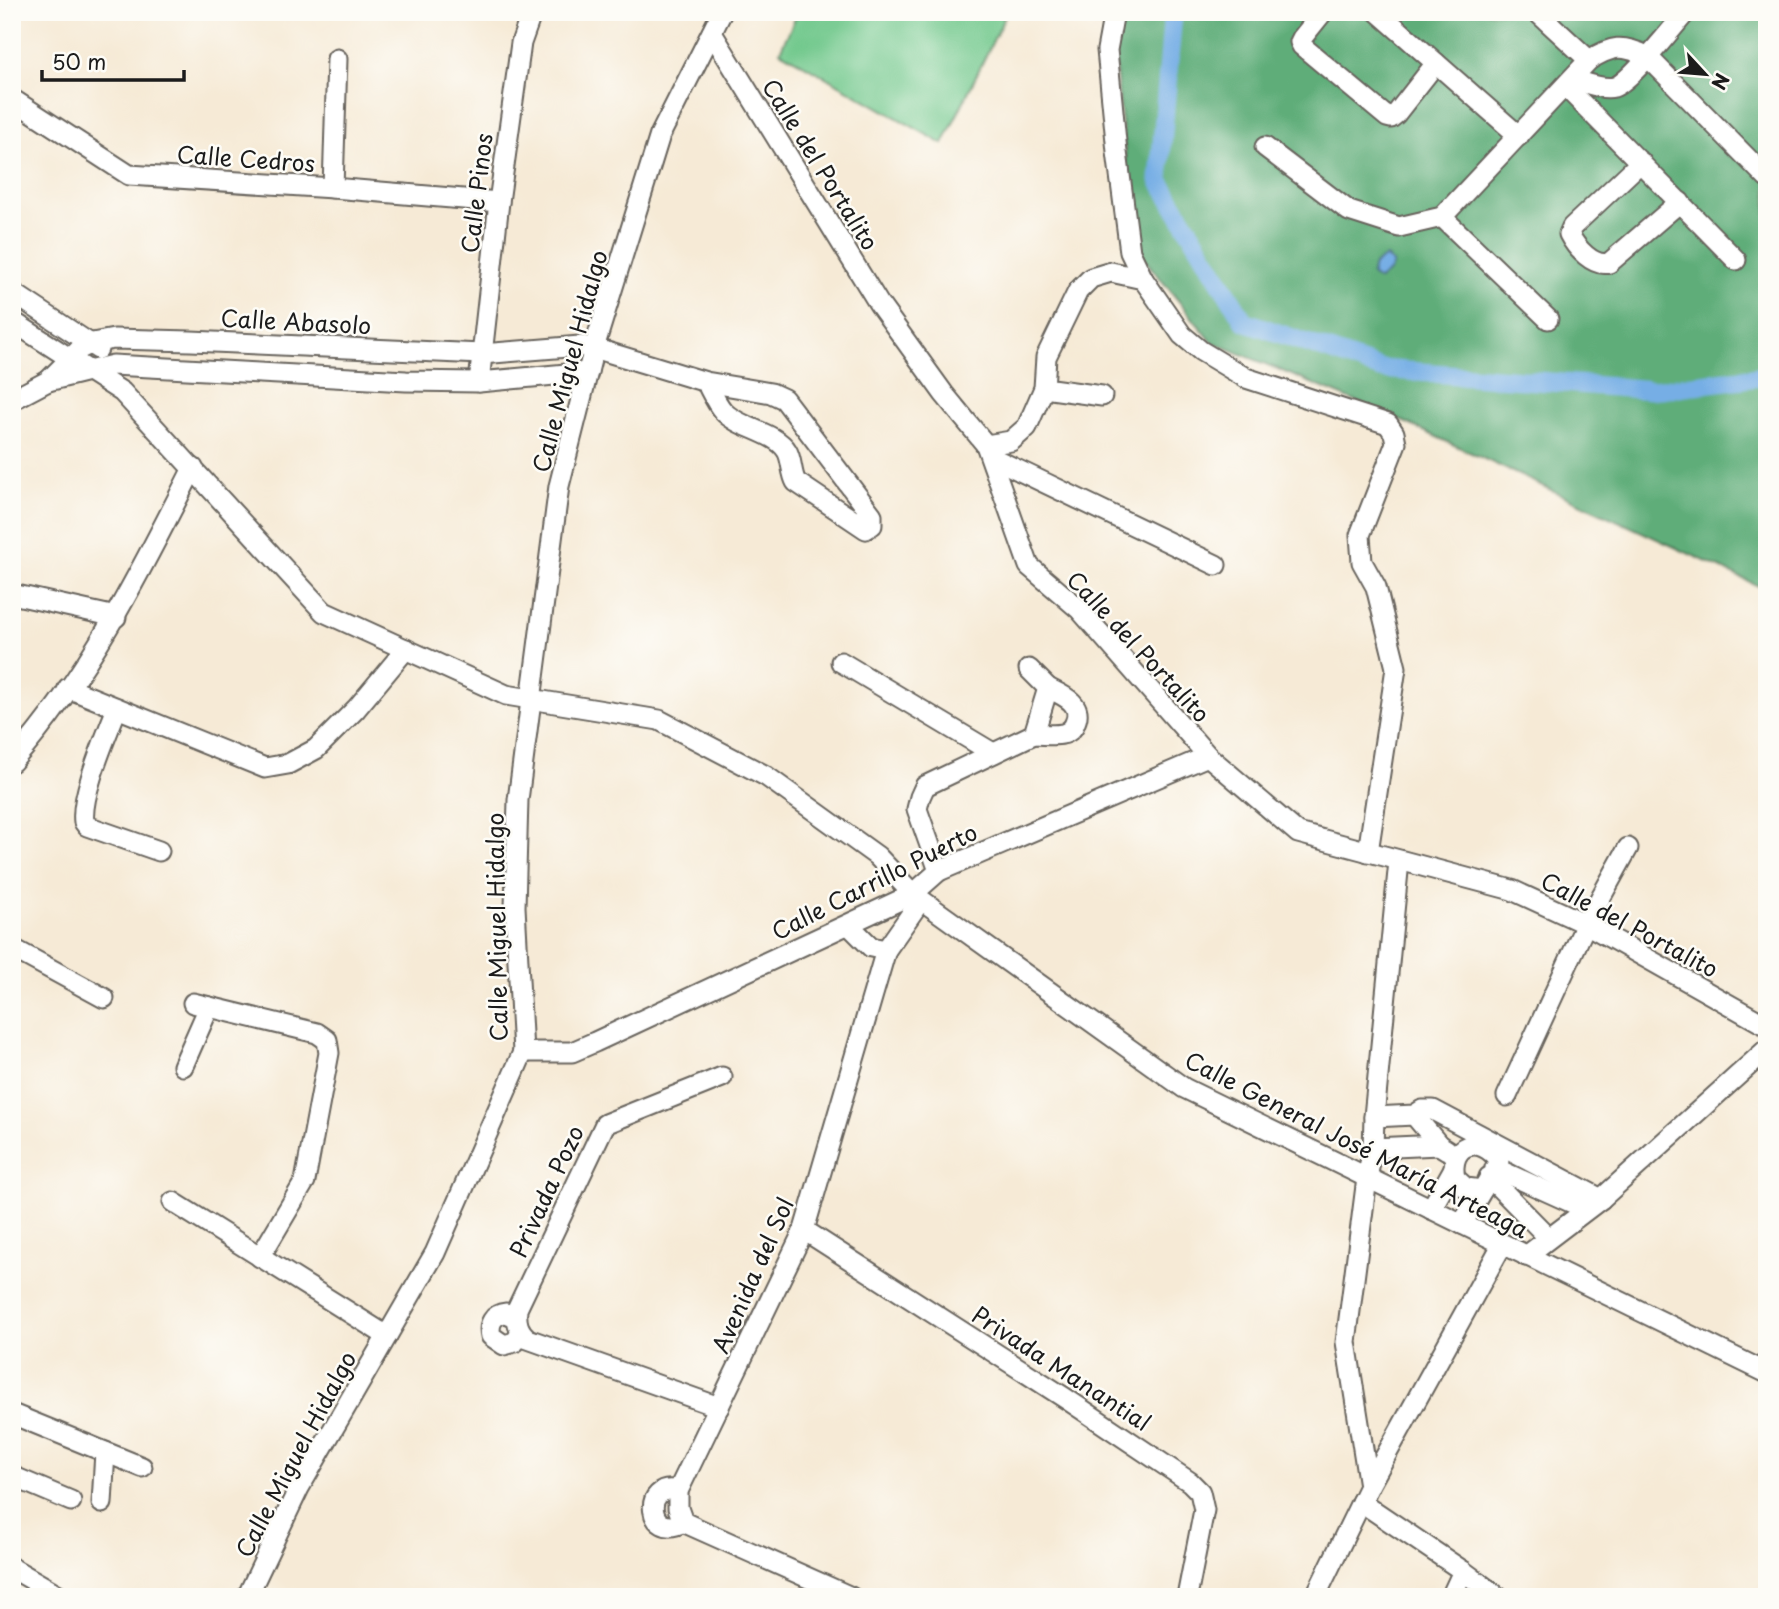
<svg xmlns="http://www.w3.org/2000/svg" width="1779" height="1609" viewBox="0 0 1779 1609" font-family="'Playpen Sans',sans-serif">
	<rect width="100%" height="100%" fill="#fdfcf7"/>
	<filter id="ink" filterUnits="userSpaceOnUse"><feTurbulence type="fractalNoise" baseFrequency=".0143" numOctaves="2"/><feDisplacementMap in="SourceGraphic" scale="14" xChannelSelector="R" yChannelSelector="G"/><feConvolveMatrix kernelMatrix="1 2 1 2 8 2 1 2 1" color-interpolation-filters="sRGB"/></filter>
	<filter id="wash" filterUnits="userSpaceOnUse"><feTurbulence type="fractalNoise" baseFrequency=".00686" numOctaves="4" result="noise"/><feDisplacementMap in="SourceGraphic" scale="28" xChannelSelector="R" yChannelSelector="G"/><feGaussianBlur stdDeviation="1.57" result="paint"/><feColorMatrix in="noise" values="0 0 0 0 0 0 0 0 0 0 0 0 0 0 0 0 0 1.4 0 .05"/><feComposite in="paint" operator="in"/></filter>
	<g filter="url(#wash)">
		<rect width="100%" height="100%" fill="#f6ead6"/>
		<!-- green -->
		<polygon fill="#73c98e" stroke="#487255" stroke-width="2" points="798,12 1007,12 943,144 780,51"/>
		<!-- forest -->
		<polygon fill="#5ead79" stroke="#3d644a" stroke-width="2" points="1122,12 1767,12 1767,590 1400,420 1212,342 1136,249 1114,54"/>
		<!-- water -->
		<polygon fill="#76aee5" stroke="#496580" stroke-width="2" points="1386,257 1393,263 1390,271 1378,280 1371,275 1374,265"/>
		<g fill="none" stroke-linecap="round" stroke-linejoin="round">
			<!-- canal -->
			<polyline stroke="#76aee5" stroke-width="19" points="1173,12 1159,180 1244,321 1381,369 1653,390 1767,376"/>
		</g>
	</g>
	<g filter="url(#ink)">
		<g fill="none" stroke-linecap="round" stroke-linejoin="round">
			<!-- minor casing -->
			<g stroke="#68645d" stroke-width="23">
				<g id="minor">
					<polyline points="1114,12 1107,50 1117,152 1130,252 1143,279 1182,335 1201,351 1246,378 1388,424 1394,433 1396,443 1360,535 1362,562 1376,587 1396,668 1368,852"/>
					<polyline points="1323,12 1302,38 1300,42 1302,46 1387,117 1391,118 1396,114 1436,63"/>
					<polyline points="1378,12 1519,136"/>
					<polyline points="1537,12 1589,60"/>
					<polyline points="712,33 879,304 944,394 986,445 1029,566 1079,609 1208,756 1298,833 1512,890 1586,924 1767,1026"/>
					<path d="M1572,79C1584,82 1601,90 1614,87C1629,83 1674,26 1686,12"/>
					<polyline points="1565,86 1736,260"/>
					<polyline points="12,99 129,175 333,188 499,202"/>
					<path d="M1265,147L1349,211L1399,227L1442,217L1589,60C1612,46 1622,44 1647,56L1767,178"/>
					<path d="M1641,162L1572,227L1569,234C1576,248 1593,267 1609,263L1680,202"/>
					<polyline points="333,188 337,59"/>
					<polyline points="1442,217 1548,319"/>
					<polyline points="12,292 98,349"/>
					<polyline points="12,321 122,392 324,612 506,695 659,720 766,776 877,856 913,894 1184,1088 1767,1373"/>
					<path d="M48,381L80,349L92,343L114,339L191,341L482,354L580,346L594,348L706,382L771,393L784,399L872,515V525L866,529L796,482C791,473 792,459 787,451C776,432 738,428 723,411C716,403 711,391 706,382"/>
					<polyline points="479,382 499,202 521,43 532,12"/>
					<polyline points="1044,388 1102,396"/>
					<polyline points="12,400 48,381 113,365 406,381 479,382 588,372"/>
					<polyline points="986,445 1011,441 1027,427 1044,388 1046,357 1078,291 1091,278 1111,272 1143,279"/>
					<polyline points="991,457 1216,565"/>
					<polyline points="12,594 116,617"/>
					<polyline points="841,662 993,753"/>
					<polyline points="68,688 265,768 288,764 316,749 356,709 406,649"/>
					<path d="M117,708C107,735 80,795 84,822L87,826L159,851"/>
					<path d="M1034,734C1043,734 1054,736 1062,734C1068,733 1073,729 1075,723C1084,703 1062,695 1048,688"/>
					<path d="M12,762C89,675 141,571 193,468"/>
					<polyline points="939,871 917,809 920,797 925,786 1034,734 1048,688 1029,669"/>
					<polyline points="849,925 871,947 886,950"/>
					<polyline points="12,948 104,998"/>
					<polyline points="193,1003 317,1033 327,1040 329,1053 305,1181 260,1257"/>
					<polyline points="523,1052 572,1052 595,1042 913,894 939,871 1208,756"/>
					<polyline points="183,1066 209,1007"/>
					<polyline points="1507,1096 1586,924 1628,848"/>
					<polyline points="1414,1115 1439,1145 1447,1150"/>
					<polyline points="1374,1117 1414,1115 1422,1110 1433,1110 1601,1199"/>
					<polyline points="1373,1148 1439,1145"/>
					<polyline points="1495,1168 1586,1209"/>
					<polyline points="1489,1177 1549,1238"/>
					<path d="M1482,1190L1466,1188L1455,1178C1448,1144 1480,1133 1499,1161"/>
					<polyline points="173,1202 387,1336"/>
					<polyline points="1431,1209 1453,1170"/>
					<polyline points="1462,1224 1487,1182"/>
					<polyline points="804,1230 1065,1398 1190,1482 1200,1492 1204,1510 1187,1597"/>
					<polyline points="1526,1256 1601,1199 1767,1049"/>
					<path d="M516,1317L506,1313C493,1314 488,1324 491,1336L504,1345L515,1342L521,1333"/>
					<path d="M719,1407L528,1339C518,1331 516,1322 517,1309L605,1124L722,1077"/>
					<polyline points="12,1414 142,1467"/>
					<polyline points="12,1476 71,1501"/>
					<polyline points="1369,1486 1346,1342 1367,1178 1373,1148 1374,1117 1399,861"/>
					<path d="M678,1491C641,1481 648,1542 683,1522"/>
					<polyline points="1361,1502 1463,1571 1451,1597"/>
					<polyline points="102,1503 105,1452"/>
					<polyline points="12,1568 62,1597"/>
					<polyline points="1463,1571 1498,1597"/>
					<polyline points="247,1597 299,1488 435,1253 523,1052 515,907 518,800 559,486 594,348 660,135 722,12"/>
					<polyline points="851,1597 683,1522 678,1508 678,1491 804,1230 886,950 921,900"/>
					<polyline points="1315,1597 1369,1486 1502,1245"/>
				</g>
			</g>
			<!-- minor -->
			<use href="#minor" stroke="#fff" stroke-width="19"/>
		</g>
	</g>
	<g text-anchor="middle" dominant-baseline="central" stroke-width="5" stroke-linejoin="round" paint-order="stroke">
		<!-- street labels -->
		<g font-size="23" fill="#1c1c1c" stroke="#fdfcf7">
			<text transform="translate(246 158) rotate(4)">Calle Cedros</text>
			<text transform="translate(821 164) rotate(58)">Calle del Portalito</text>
			<text transform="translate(476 193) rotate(-83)">Calle Pinos</text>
			<text transform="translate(296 321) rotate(3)">Calle Abasolo</text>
			<text transform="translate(569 361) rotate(-75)">Calle Miguel Hidalgo</text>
			<text transform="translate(1139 646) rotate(47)">Calle del Portalito</text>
			<text transform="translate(874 881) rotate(-27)">Calle Carrillo Puerto</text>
			<text transform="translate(1630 924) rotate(28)">Calle del Portalito</text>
			<text transform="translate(496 927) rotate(-91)">Calle Miguel Hidalgo</text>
			<text transform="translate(1357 1144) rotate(27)">Calle General José María Arteaga</text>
			<text transform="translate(546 1191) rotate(-65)">Privada Pozo</text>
			<text transform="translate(752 1275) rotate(-66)">Avenida del Sol</text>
			<text transform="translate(1062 1368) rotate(33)">Privada Manantial</text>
			<text transform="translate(295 1454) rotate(-62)">Calle Miguel Hidalgo</text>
		</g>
	</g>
	<!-- margin -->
	<rect width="1779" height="1609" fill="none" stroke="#fdfcf7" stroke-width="42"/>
	<!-- north arrow -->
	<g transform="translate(1705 74) rotate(116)" stroke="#fdfcf7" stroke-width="5" paint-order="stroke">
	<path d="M0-5L12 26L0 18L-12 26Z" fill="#1c1c1c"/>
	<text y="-10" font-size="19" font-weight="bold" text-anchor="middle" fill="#1c1c1c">N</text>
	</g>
	<!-- scale -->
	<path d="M42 70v10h142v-10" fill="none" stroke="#1c1c1c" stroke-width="3.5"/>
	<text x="52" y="70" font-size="21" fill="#1c1c1c" stroke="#fdfcf7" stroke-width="5" paint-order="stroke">50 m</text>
</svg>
